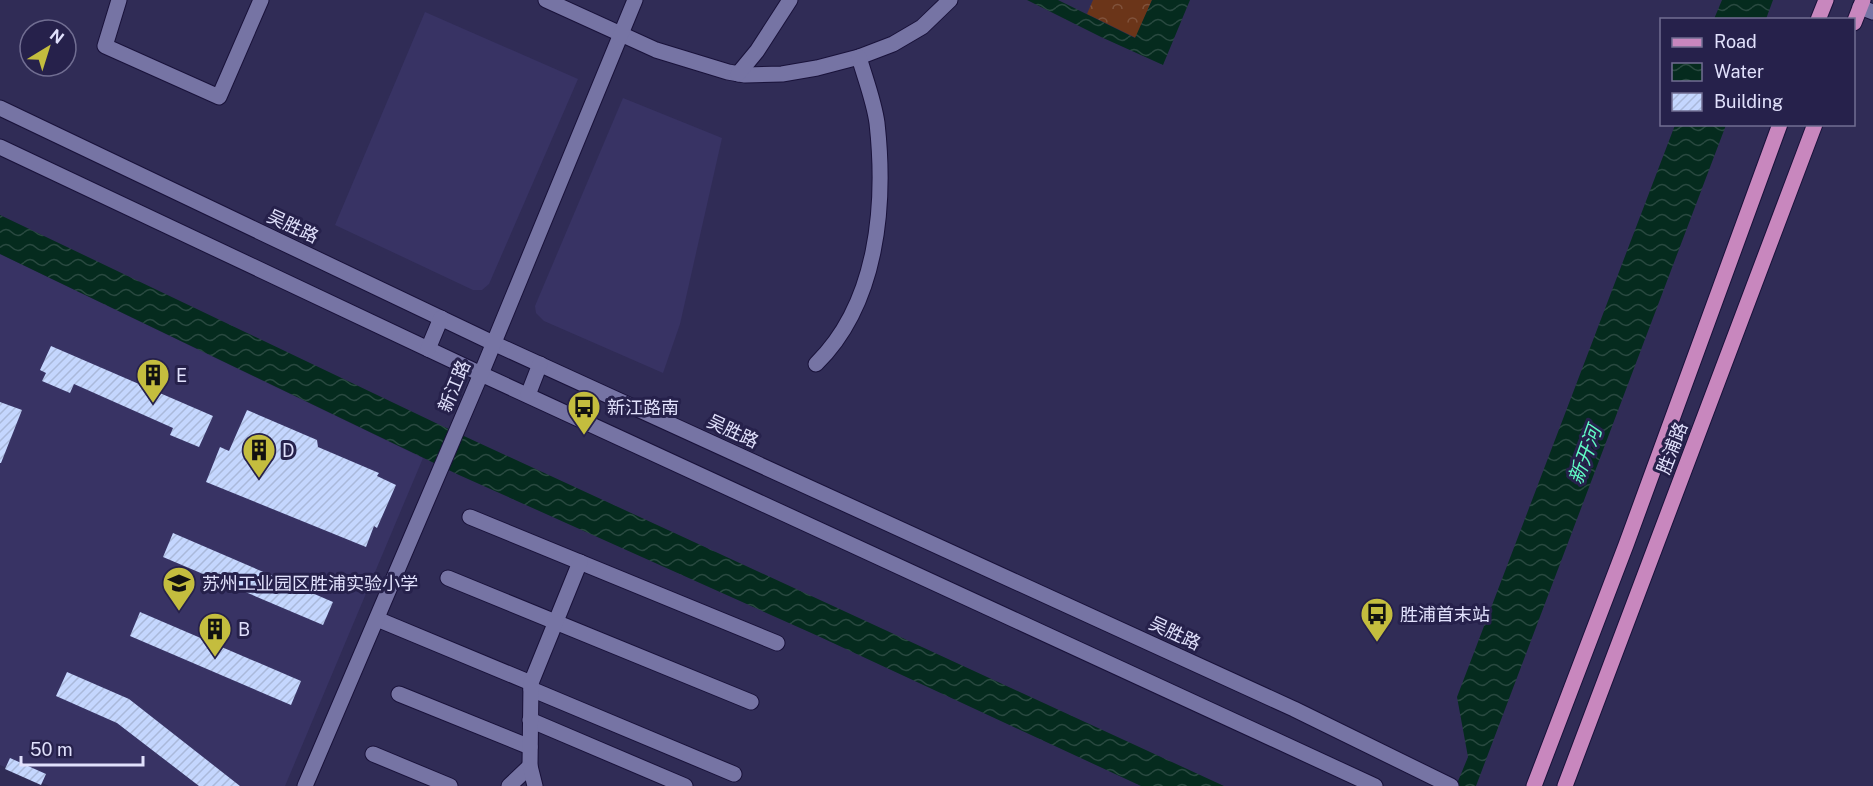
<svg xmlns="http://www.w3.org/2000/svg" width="1873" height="786" viewBox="0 0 1873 786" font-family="'Public Sans','Noto Sans SC',sans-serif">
	<defs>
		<pattern id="forest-crowns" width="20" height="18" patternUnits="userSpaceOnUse" patternTransform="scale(1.5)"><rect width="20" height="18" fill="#6b3519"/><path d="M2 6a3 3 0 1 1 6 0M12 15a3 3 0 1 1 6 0" fill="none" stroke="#80523b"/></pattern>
		<pattern id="water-waves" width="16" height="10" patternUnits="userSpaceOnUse" patternTransform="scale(1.5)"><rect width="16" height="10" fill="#052b1e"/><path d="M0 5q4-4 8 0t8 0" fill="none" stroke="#294940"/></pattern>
		<pattern id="building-hatch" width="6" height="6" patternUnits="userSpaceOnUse" patternTransform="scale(1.5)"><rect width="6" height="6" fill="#c4d6fe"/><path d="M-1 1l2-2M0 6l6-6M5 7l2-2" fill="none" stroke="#aab9da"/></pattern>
	</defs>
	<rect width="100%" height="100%" fill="#302c56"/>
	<!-- built -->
	<g fill="#383364">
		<polygon points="425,12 578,79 489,284 482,290 473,290 335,225"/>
		<polygon points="623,98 722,138 680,324 663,373 544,321 536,313 535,306"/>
		<polygon points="0,254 423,458 285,786 49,786 0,765"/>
	</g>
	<!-- forest -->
	<polygon fill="url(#forest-crowns)" points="1093,0 1152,0 1136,38 1087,14"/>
	<!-- water -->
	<g fill="url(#water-waves)">
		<polygon points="1027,0 1058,0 1135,38 1152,0 1190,0 1163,65 1101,37"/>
		<polygon points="1722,0 1773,0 1766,19 1714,19"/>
		<polygon points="1675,125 1726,125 1476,786 1456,786 1468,757 1457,697"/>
		<polygon points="0,215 440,425 1224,786 1141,786 818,636 459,475 0,254"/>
	</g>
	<!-- building -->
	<g fill="url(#building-hatch)">
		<polygon points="51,346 213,416 199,447 170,435 173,428 74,384 70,393 42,381 46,373 40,370"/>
		<polygon points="0,402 22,410 1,463 0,463"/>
		<polygon points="247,410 317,440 318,447 379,473 377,476 396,485 377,528 374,526 366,547 206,482 220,447 229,451"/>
		<polygon points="173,533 333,602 323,625 163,557"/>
		<polygon points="140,612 301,681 291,705 130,636"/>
		<polygon points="67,672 129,699 240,786 199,786 117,723 56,696"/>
		<polygon points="10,758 46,774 41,785 5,769"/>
	</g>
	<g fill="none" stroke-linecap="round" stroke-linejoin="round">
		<!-- street casing -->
		<g stroke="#19123a" stroke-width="17">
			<g id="street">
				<polyline points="119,0 105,46 219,97 261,0"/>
				<polyline points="546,0 656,50 728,72 745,75 782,74 817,68 859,57 893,44 922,27 950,0"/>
				<polyline points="738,74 757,51 790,0"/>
				<path d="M816,364C878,303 886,205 877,123C874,101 865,78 859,57"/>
				<polyline points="470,517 777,643"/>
				<polyline points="448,578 751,702"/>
				<polyline points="377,619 531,683"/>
				<polyline points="531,689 734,774"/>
				<polyline points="399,694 530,747"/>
				<polyline points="530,720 685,786"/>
				<polyline points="373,754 450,786"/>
				<polyline points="509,786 530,766"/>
				<polyline points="535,786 530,766 531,683 580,562"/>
			</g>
		</g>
		<!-- secondary casing -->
		<g stroke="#19123a" stroke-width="17">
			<g id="secondary">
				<polyline points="1860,7 1873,12"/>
				<polyline points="0,108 493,343 1294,709 1451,786"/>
				<polyline points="0,147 481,374 1375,786"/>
				<polyline points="428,349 441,318"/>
				<polyline points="528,395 540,364"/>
				<polyline points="305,786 481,374 635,0"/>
			</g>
		</g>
		<!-- primary casing -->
		<g stroke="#19123a" stroke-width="17">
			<g id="primary">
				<polyline points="1818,20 1826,0"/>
				<polyline points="1854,23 1863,0"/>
				<polyline points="1534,786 1626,545 1780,124"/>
				<polyline points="1565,786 1815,124"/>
			</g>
		</g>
		<!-- street -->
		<use href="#street" stroke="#7674a4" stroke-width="15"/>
		<!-- secondary -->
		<use href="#secondary" stroke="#7674a4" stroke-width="15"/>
		<!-- primary -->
		<use href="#primary" stroke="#c887be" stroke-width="15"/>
	</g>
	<!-- icons -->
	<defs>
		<g id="building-pin" transform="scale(1.725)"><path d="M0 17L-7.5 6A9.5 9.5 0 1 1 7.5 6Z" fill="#c4bd3e" stroke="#26214b"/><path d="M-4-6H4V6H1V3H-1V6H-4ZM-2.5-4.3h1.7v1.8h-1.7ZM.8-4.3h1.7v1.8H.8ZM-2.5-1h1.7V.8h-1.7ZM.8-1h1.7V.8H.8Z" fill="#111"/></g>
		<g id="bus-pin" transform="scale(1.725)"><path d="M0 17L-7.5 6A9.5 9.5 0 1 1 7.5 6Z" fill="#c4bd3e" stroke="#26214b"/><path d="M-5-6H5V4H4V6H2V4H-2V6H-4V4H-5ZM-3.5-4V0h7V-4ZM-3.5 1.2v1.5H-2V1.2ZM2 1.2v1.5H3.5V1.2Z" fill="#111"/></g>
		<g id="school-pin" transform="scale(1.725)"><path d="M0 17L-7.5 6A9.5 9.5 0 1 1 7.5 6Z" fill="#c4bd3e" stroke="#26214b"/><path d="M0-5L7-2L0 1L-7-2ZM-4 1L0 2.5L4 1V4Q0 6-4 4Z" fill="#111"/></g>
	</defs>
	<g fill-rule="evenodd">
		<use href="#building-pin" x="153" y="375"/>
		<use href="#bus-pin" x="584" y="407"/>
		<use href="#building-pin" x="259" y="450"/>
		<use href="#school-pin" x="179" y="583"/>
		<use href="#bus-pin" x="1377" y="614"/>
		<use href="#building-pin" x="215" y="629"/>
	</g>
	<g text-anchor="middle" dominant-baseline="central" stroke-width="6" stroke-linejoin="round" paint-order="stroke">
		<!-- street labels -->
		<g font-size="18" fill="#e1e1fc" stroke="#26214b">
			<text transform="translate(293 226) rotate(25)">吴胜路</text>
			<text transform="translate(454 386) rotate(-67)">新江路</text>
			<text transform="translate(733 431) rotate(25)">吴胜路</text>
			<text transform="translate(1672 448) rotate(-69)">胜浦路</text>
			<text transform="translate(1175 633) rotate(25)">吴胜路</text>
		</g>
		<!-- poi labels -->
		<g font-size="18" fill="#e1e1fc" stroke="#26214b" text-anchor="start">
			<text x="176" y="375">E</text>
			<text x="607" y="407">新江路南</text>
			<text x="282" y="450">D</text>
			<text x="202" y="583">苏州工业园区胜浦实验小学</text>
			<text x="1400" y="614">胜浦首末站</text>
			<text x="238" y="629">B</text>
		</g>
		<!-- water labels -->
		<g font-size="20" font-style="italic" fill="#60fbc4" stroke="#26214b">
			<text transform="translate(1585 455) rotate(-70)">新开河</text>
		</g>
	</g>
	<!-- legend -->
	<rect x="1660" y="18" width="195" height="108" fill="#26214b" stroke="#716e92" stroke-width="1.5"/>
	<rect x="1672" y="38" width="30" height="9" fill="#c887be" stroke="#716e92" stroke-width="1.5"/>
	<text x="1714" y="48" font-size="18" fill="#e1e1fc">Road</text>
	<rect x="1672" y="63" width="30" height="18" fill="url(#water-waves)" stroke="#716e92" stroke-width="1.5"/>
	<text x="1714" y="78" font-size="18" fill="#e1e1fc">Water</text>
	<rect x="1672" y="93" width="30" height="18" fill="url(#building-hatch)" stroke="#716e92" stroke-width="1.5"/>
	<text x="1714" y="108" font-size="18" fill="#e1e1fc">Building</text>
	<!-- north arrow -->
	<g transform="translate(48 48) rotate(38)"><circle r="28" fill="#26214b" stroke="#716e92" stroke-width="1.5"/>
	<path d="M0-4.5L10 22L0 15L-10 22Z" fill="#c4bd3e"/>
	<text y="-9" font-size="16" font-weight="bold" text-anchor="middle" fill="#e1e1fc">N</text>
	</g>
	<!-- scale -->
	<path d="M21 756v9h122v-9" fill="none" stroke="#e1e1fc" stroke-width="3"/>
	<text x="30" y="756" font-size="18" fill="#e1e1fc" stroke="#26214b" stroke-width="4.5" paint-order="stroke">50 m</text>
</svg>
